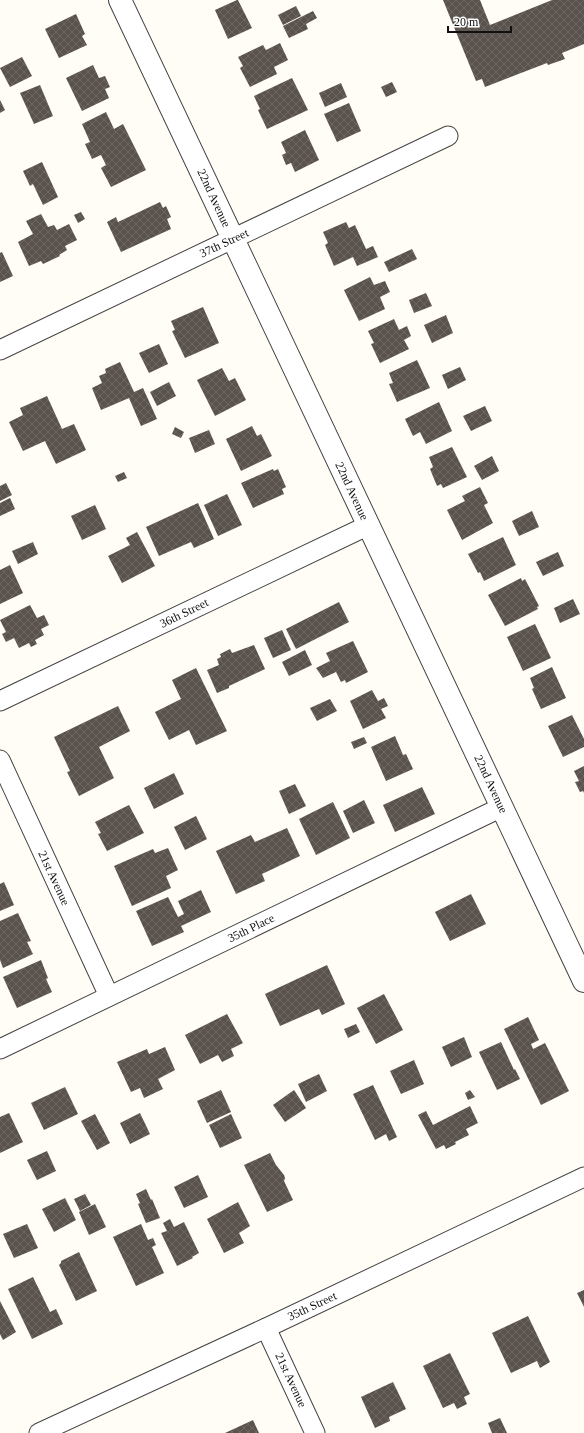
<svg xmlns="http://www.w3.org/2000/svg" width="584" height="1433" viewBox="0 0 584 1433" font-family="'Times New Roman',serif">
	<defs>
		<pattern id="building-cross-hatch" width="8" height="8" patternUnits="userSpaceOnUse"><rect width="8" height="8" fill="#5a524d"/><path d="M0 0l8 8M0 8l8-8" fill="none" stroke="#6d6662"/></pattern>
	</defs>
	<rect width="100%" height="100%" fill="#fffdf5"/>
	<!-- building -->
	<g fill="url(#building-cross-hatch)">
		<polygon points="237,0 238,0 252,28 228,39 215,10"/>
		<polygon points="443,0 480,0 490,25 552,0 584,0 584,44 562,53 565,59 548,65 547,63 485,87 482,79 476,81"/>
		<polygon points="296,6 301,16 283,25 278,15"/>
		<polygon points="313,11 317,18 306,24 308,29 289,38 283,26"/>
		<polygon points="76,14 85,34 82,36 87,45 59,58 45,29"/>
		<polygon points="280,43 288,60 274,67 277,74 250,87 240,68 243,66 238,57 263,45 266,50"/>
		<polygon points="22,57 32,76 10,87 0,68"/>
		<polygon points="93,65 99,78 105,76 110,87 105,89 109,98 82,111 66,78"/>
		<polygon points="292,78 308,110 267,129 258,110 260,109 254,96"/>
		<polygon points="392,82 397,92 386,97 381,87"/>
		<polygon points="341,83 347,97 325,107 319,93"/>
		<polygon points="40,85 53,116 34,124 20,93"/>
		<polygon points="0,100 5,110 0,113"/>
		<polygon points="349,103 361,131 337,142 324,114"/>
		<polygon points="106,112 114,129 123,124 146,170 111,187 101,168 106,165 101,155 92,159 85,144 90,142 82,124"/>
		<polygon points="305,130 319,160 295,172 291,163 286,165 282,155 286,153 281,142"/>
		<polygon points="42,162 58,197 43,205 33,184 30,186 23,171"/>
		<polygon points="160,202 163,208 166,206 171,217 167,219 171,229 121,252 107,222 116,217 118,222"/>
		<polygon points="81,212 85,219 78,223 74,215"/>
		<polygon points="41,214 48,227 54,225 57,230 69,224 77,240 65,246 67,250 59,255 60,256 43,264 41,261 29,266 18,242 33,234 26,221"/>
		<polygon points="346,222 349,228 355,225 366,249 373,246 378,257 357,266 353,257 334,266 325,245 328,243 323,232"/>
		<polygon points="412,249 417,259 389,272 384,262"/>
		<polygon points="2,252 13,276 0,282 0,253"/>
		<polygon points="370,277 374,285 385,281 390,292 380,297 385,309 359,321 344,290"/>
		<polygon points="426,293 432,306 414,313 409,300"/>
		<polygon points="203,307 219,343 185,358 172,331 175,330 171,321"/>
		<polygon points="446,315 453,333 432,343 424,325"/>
		<polygon points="394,319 399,330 407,326 411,336 404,340 409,349 380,363 371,344 374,343 368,331"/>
		<polygon points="159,344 168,364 149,373 139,353"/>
		<polygon points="417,360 430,388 397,402 389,384 393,383 389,373"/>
		<polygon points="120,362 134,392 143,388 157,419 141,426 129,398 101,410 92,388 102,383 99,376 106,373 105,369"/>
		<polygon points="460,367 466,380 448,389 442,375"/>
		<polygon points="222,368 229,381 235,378 246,400 215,416 197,380"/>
		<polygon points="169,382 176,396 157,406 150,392"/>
		<polygon points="47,396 62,429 74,424 86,450 56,464 45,441 23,451 9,422 23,415 20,408"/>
		<polygon points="439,402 452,431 426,444 420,432 413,436 405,419"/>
		<polygon points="485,406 492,421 471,431 463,416"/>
		<polygon points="252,426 257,436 261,434 272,456 241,471 226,439"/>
		<polygon points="175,427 184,432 181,438 172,434"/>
		<polygon points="209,430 215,444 195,453 189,438"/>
		<polygon points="452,447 467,477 443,488 441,484 437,486 430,469 433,467 429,457"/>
		<polygon points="492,456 499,471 482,480 474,466"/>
		<polygon points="273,469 274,471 278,469 286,487 282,489 284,494 253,508 241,483"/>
		<polygon points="124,472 127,478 118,482 115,476"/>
		<polygon points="6,483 12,495 0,501 0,486"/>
		<polygon points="480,487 488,503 484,505 493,523 462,540 447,510 465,501 462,496"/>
		<polygon points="227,494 242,525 218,536 204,505"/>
		<polygon points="10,498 15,509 0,516 0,503"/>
		<polygon points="198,503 214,539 194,548 191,542 159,556 146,527"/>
		<polygon points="95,505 106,529 82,540 71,516"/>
		<polygon points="532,511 539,527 519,536 512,521"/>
		<polygon points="137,532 155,566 122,583 108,556 130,545 126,538"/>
		<polygon points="503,537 516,565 484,581 480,572 478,573 468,554"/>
		<polygon points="33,542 38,554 18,564 12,551"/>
		<polygon points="558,552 564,566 543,576 536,562"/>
		<polygon points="10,565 23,593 0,604 0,570"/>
		<polygon points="521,578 522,581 525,579 539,606 537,607 538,609 505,626 488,595"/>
		<polygon points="573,599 580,614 560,623 554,608"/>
		<polygon points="339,602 349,622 296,649 286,629"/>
		<polygon points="30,605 37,618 44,615 49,625 41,629 44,635 35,640 37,644 31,647 29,643 19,648 14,638 6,642 2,634 6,632 0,620"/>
		<polygon points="535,624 551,658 523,671 507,637"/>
		<polygon points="282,630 291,650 273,658 264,638"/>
		<polygon points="353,641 368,672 346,683 345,680 341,682 336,672 323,678 316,668 330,661 326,653"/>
		<polygon points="254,645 265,669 229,686 229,688 217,693 207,670 219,665 217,659 221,657 220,654 230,649 232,653"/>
		<polygon points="305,650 312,665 289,676 282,662"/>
		<polygon points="552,667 566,698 541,709 532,689 534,688 530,678"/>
		<polygon points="196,668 227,731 196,745 189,730 169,740 155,712 181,699 172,680"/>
		<polygon points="372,690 378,701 384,698 388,706 381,709 386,718 363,729 350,701"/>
		<polygon points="330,699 337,711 317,721 310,708"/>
		<polygon points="118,706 130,731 99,747 114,778 79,796 67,772 70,771 54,737"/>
		<polygon points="572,715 584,739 584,747 563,757 548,726"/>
		<polygon points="395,736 403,755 406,754 413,769 386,781 371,747"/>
		<polygon points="364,737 367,743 354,749 351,742"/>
		<polygon points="584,766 584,793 583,791 580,792 575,782 579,781 574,771"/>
		<polygon points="174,773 184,794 154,809 144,788"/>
		<polygon points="295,784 306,806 289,814 279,791"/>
		<polygon points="422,787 435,814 395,832 383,805"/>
		<polygon points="364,800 375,823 353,833 343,811"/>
		<polygon points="333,802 350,838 316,855 299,819"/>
		<polygon points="129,805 144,833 107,851 98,834 101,833 95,822"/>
		<polygon points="196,816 207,839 185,850 174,827"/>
		<polygon points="287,828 300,856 262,874 265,881 236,894 216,851 251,835 255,842"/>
		<polygon points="168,848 178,870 166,876 171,888 132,906 114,866 153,849 155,853"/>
		<polygon points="4,882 14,905 0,911 0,884"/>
		<polygon points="201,890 211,912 181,926 184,932 152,946 136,911 168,897 178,917 184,914 178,901"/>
		<polygon points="471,894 486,924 450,941 435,912"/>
		<polygon points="18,913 31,941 27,942 33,954 3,968 0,960 0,921"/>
		<polygon points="41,960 48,978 46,979 52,992 17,1008 3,977"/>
		<polygon points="327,965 345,1004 322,1015 319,1009 280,1026 265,994"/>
		<polygon points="384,994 403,1030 376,1044 357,1008"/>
		<polygon points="227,1014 243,1043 231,1049 234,1056 222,1062 218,1055 200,1064 185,1035"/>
		<polygon points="528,1017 539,1040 531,1044 533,1049 545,1043 569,1091 541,1105 504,1029"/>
		<polygon points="356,1024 360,1032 348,1038 344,1029"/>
		<polygon points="464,1037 472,1057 451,1067 442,1047"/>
		<polygon points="501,1042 514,1070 515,1069 520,1079 497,1090 479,1052"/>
		<polygon points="165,1047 175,1070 158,1079 163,1089 144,1098 140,1088 131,1092 117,1062 147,1049 149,1054"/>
		<polygon points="414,1060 424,1084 401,1094 390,1071"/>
		<polygon points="319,1074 327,1091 306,1102 298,1084"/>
		<polygon points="373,1085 397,1137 389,1141 386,1134 375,1140 353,1094"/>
		<polygon points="65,1087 78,1114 44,1130 31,1103"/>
		<polygon points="221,1090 231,1112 207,1123 197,1101"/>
		<polygon points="294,1090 306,1108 285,1122 273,1105"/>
		<polygon points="470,1090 475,1097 468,1100 465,1093"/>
		<polygon points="470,1106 478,1123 466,1129 469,1135 455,1142 456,1144 446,1149 444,1145 436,1149 418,1115 426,1111 433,1125"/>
		<polygon points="9,1113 23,1142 0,1153 0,1117"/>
		<polygon points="140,1113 150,1134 130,1144 120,1123"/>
		<polygon points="95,1114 110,1143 97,1150 81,1121"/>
		<polygon points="231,1114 242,1138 220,1148 209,1125"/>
		<polygon points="47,1151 56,1171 37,1180 27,1160"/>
		<polygon points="270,1153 276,1165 284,1175 285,1178 284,1181 293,1200 267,1212 244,1165"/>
		<polygon points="198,1175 208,1197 184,1208 174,1187"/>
		<polygon points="146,1189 151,1200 152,1199 160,1218 146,1223 138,1204 140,1203 136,1194"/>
		<polygon points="85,1194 91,1205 80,1211 74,1199"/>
		<polygon points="65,1198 76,1220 54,1232 42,1209"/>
		<polygon points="238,1202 250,1226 239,1233 244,1243 224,1253 207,1219"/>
		<polygon points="95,1204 106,1227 89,1235 79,1212"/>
		<polygon points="170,1219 174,1227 184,1222 199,1253 192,1257 193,1258 177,1266 161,1233 167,1231 163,1223"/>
		<polygon points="27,1224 38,1248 14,1258 3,1234"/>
		<polygon points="141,1224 148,1240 153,1238 156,1245 152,1247 164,1273 136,1286 113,1237"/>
		<polygon points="79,1252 97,1291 76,1301 59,1265 61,1263 61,1261"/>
		<polygon points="33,1277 50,1312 56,1309 63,1324 32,1339 8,1289"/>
		<polygon points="584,1290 584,1307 577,1293"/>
		<polygon points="0,1301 16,1332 3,1340 0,1334"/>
		<polygon points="528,1316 550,1362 540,1368 537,1361 511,1373 492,1333"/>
		<polygon points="450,1353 470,1394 464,1397 467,1404 457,1409 454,1403 443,1408 423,1366"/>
		<polygon points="393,1382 406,1409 389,1417 390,1421 375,1428 361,1397"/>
		<polygon points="500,1418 507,1433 492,1433 488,1423"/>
		<polygon points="253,1420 259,1433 225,1433"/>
	</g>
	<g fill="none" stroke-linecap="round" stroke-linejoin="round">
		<!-- minor casing -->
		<g stroke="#444" stroke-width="21">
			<g id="minor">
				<polyline points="0,350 448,136"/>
				<polyline points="0,701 369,525"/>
				<polyline points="0,760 109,996"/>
				<polyline points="0,1049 502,807"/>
				<polyline points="266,1328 315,1433"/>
				<polyline points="39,1433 266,1328 584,1177"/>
			</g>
		</g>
		<!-- tertiary casing -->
		<g stroke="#444" stroke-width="24">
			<polyline id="tertiary" points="120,0 584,981"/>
		</g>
		<!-- minor -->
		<use href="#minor" stroke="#fff" stroke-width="19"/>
		<!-- tertiary -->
		<use href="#tertiary" stroke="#fff" stroke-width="22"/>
	</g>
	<g text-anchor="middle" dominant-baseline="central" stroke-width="4" stroke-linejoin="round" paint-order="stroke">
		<!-- street labels -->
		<g font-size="12" fill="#111" stroke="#fff">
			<text transform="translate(214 198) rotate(65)">22nd Avenue</text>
			<text transform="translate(224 243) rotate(-25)">37th Street</text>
			<text transform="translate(352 491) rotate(65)">22nd Avenue</text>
			<text transform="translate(184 613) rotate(-26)">36th Street</text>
			<text transform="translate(491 784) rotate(65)">22nd Avenue</text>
			<text transform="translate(54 878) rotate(65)">21st Avenue</text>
			<text transform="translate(251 928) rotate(-26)">35th Place</text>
			<text transform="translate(312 1306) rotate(-25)">35th Street</text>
			<text transform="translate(291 1380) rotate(65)">21st Avenue</text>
		</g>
	</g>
	<!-- scale -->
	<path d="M448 26v6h63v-6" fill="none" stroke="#111111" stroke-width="2"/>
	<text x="454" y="26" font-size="12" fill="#111111" stroke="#ffffff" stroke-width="3" paint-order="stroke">20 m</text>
</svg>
